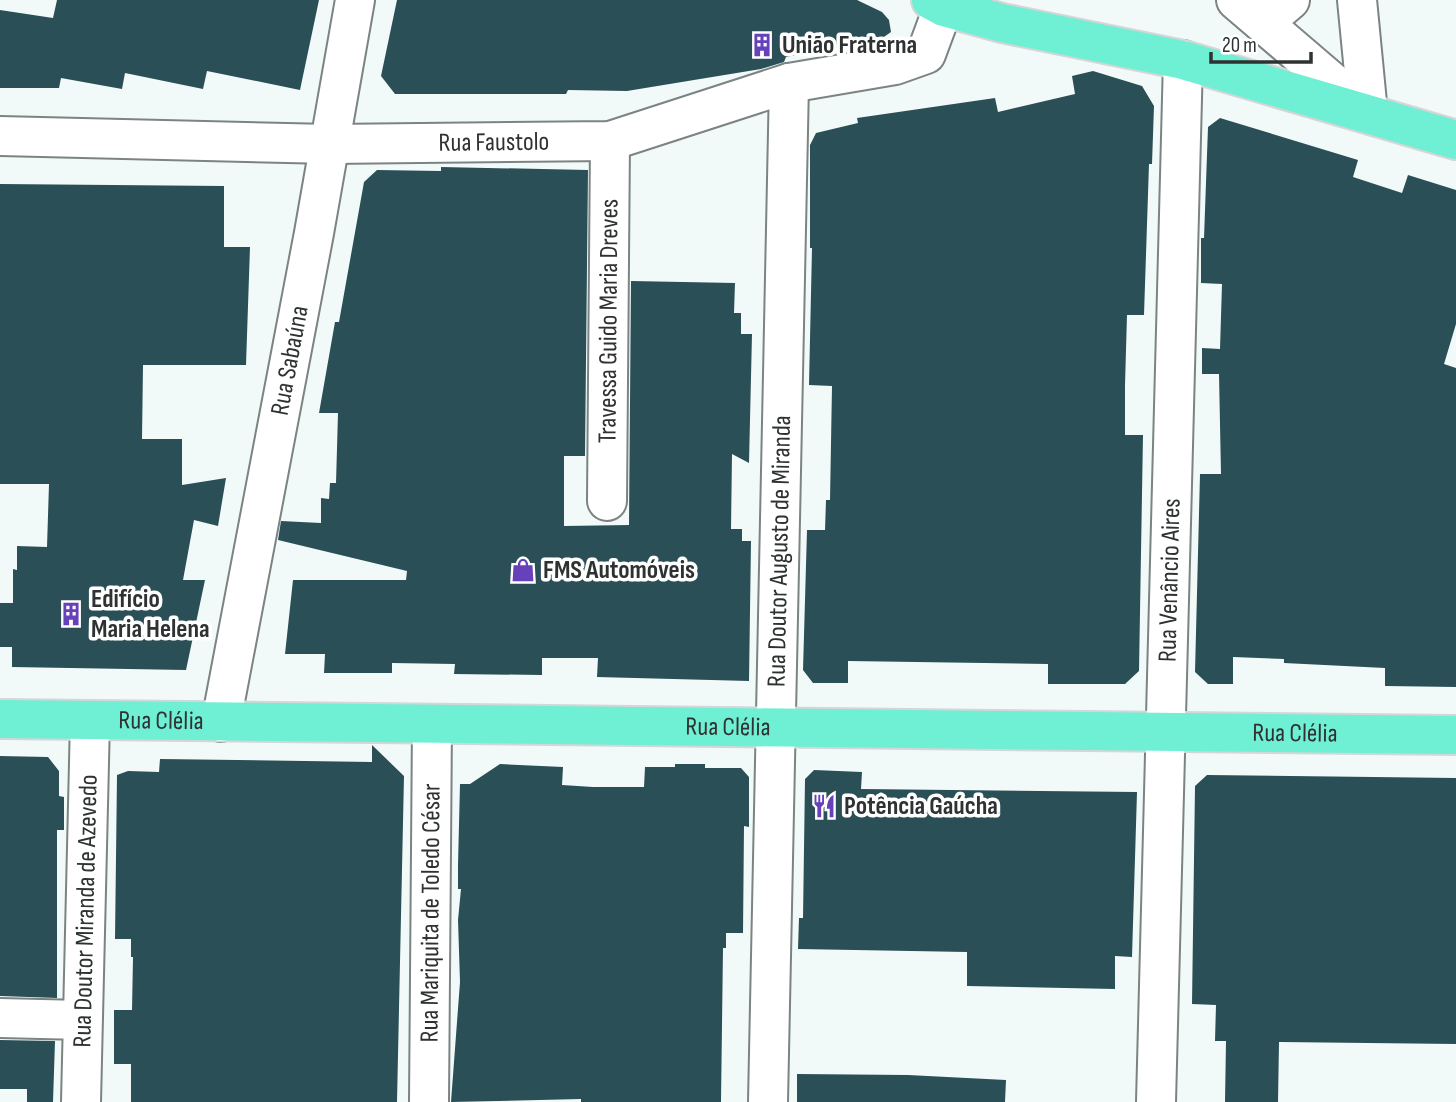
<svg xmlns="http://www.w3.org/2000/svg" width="1456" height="1102" viewBox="0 0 1456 1102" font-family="'Sofia Sans Condensed',sans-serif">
	<rect width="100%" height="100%" fill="#f2faf9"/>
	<!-- building -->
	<g fill="#2a4f56">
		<polygon points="57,0 319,0 300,90 207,71 203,89 125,73 122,89 61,78 59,88 0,88 0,10 53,18"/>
		<polygon points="397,0 857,0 882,12 889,20 891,32 881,39 786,57 784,62 761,69 627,91 568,90 566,94 395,94 381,76"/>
		<polygon points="1093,71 1142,86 1154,106 1152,164 1149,164 1144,315 1127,315 1125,385 1125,435 1143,435 1139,671 1125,684 1048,684 1048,664 848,661 848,683 813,683 803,670 807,530 825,530 826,500 830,500 832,386 809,385 812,248 810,248 810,145 816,133 858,123 857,118 995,98 998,112 1075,94 1072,76"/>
		<polygon points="1220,118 1358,160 1353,177 1402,193 1408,175 1456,190 1456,324 1444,364 1456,368 1456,687 1385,686 1385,668 1284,663 1284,659 1233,657 1233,684 1208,684 1195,672 1200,474 1221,474 1219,374 1202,374 1202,348 1220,349 1222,284 1201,283 1201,238 1204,238 1208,127"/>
		<polygon points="441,167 588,170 585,456 564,456 564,526 629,525 631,281 735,283 734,313 741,313 741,334 752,334 749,463 732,454 731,529 742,529 742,541 751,541 749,681 597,677 598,658 542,658 542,675 454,674 455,664 392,663 392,673 324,673 325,654 285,654 293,580 406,580 407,571 278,540 281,521 321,523 321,498 329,499 330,483 336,483 338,413 319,413 335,322 339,322 364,182 377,170 441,171"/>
		<polygon points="0,184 224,186 224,247 250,247 246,365 143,365 142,439 182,439 182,485 226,478 218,526 194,520 183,580 205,580 186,670 12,667 12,647 0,647 0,603 13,603 13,569 17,570 17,546 47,547 49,484 0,484"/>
		<polygon points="372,745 404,776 397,1102 131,1102 131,1064 114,1064 114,1010 132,1010 133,957 131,957 131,939 115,939 117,775 128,771 159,772 160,759 372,762"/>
		<polygon points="0,756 48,757 59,771 59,796 64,797 64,830 57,830 57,998 0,996"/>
		<polygon points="500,764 563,767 562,785 593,787 644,787 645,767 675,767 675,764 705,764 705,768 741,768 749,777 749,827 744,826 743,933 726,933 726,948 723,948 721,1102 581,1102 581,1099 451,1102 460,982 458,920 461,889 458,889 458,865 460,784 470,784"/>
		<polygon points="814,770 862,772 861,789 1137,792 1132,957 1115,956 1115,989 967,986 967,952 798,949 799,918 803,918 805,779"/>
		<polygon points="1207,775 1456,778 1456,1044 1279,1042 1278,1102 1225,1102 1226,1041 1215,1041 1216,1005 1192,1004 1195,786"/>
		<polygon points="0,1040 55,1041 53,1102 27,1102 27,1089 0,1089"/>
		<polygon points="797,1074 908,1075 1006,1080 1005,1102 797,1102"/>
	</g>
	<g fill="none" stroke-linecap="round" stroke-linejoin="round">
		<!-- minor casing -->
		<g stroke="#7c8383" stroke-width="42">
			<g id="minor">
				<polyline points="1236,0 1368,113"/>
				<polyline points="1357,0 1368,113"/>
				<polyline points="1263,23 1290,0"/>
				<path id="s1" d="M0,136L330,144L610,141L789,83L895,65L926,54L946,0"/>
				<path id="s2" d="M607,501L610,141"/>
				<path id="s3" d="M221,722L314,233L355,0"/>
				<polyline points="0,1018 82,1020"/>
				<path id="s4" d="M81,1102L90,720"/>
				<path id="s5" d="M429,1102L432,724"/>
				<path id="s6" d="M768,1102L789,83"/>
				<path id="s7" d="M1156,1102L1183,60"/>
			</g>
		</g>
		<!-- major casing -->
		<g stroke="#d5d6d6" stroke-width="42">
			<g id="major">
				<polyline points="931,0 944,7 1002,23 1183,60 1456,140"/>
				<path id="s8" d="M0,719L1456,735"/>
			</g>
		</g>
		<!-- minor -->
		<use href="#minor" stroke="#fff" stroke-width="38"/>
		<!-- major -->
		<use href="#major" stroke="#6fefd4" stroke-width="38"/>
	</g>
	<!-- icons -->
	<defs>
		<g id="building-bare" transform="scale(1.89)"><path d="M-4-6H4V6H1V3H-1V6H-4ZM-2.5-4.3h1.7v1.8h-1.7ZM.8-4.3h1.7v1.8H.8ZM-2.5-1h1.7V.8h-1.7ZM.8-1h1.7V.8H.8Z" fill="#6641ba" stroke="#fff" stroke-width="2.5" paint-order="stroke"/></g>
		<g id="shop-bare" transform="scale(1.89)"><path d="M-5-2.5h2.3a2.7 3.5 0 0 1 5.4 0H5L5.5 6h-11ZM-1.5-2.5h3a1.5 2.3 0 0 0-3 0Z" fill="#6641ba" stroke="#fff" stroke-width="2.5" paint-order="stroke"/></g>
		<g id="restaurant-bare" transform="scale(1.89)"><path d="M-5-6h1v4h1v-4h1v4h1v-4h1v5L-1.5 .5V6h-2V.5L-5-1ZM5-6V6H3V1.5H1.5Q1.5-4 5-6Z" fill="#6641ba" stroke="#fff" stroke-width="2.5" paint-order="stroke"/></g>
	</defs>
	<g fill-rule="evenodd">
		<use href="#building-bare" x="762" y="45"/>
		<use href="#shop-bare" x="523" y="570"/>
		<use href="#building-bare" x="71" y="614"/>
		<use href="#restaurant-bare" x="824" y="806"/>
	</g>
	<g text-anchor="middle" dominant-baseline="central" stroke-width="7" stroke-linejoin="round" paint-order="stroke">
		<!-- poi labels -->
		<g font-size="26" font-weight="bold" fill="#2f3232" stroke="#fff" text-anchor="start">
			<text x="782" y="45">União Fraterna</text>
			<text x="543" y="570">FMS Automóveis</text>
			<text x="91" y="599">Edifício<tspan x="91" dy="30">Maria Helena</tspan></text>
			<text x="844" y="806">Potência Gaúcha</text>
		</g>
		<!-- street labels -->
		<g font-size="26" fill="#2f3232" stroke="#fff">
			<text stroke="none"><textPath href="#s1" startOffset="494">Rua Faustolo</textPath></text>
			<text stroke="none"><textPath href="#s2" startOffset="180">Travessa Guido Maria Dreves</textPath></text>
			<text stroke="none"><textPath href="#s3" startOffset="368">Rua Sabaúna</textPath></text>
			<text stroke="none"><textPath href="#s6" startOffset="551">Rua Doutor Augusto de Miranda</textPath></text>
			<text stroke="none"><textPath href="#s7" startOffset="522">Rua Venâncio Aires</textPath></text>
			<text stroke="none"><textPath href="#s8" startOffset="161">Rua Clélia</textPath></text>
			<text stroke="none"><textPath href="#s8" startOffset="728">Rua Clélia</textPath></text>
			<text stroke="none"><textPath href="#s8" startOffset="1295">Rua Clélia</textPath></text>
			<text stroke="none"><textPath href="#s4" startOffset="191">Rua Doutor Miranda de Azevedo</textPath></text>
			<text stroke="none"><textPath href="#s5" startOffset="189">Rua Mariquita de Toledo César</textPath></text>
		</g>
	</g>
	<!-- scale -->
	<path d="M1211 52v10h100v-10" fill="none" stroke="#2f3232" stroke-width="3.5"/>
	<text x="1222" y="52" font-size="21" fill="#2f3232" stroke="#ffffff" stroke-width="5" paint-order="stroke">20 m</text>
</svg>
